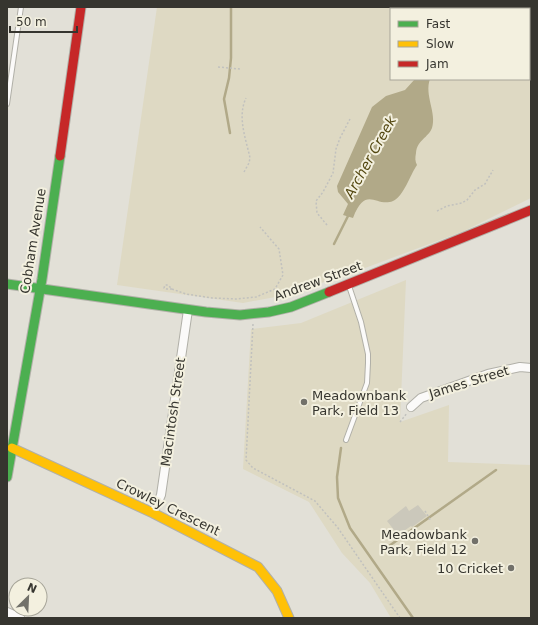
<svg xmlns="http://www.w3.org/2000/svg" width="538" height="625" viewBox="0 0 538 625" font-family="'DejaVu Sans',sans-serif">
	<rect width="100%" height="100%" fill="#e2e0d7"/>
	<!-- green -->
	<g fill="#ded9c3" fill-rule="evenodd">
		<path d="M157,7H531V198L464,231L357,271L286,295L243,303L117,285ZM391,9H529V79H391Z"/>
		<polygon points="406,280 400,422 449,405 448,462 531,465 531,618 391,618 370,583 342,553 309,502 243,469 251,329 301,323"/>
	</g>
	<!-- water -->
	<path fill="#b1a988" d="M415,79H430C424,95 437,113 432,128C428,138 417,140 416,153C415,158 415,161 417,165C410,175 404,196 393,201C376,208 366,184 353,218L343,215L348,204L338,192L337,186L372,107L386,96L405,90Z"/>
	<g fill="none" stroke-linecap="round" stroke-linejoin="round">
		<!-- stream -->
		<g stroke="#b1a988" stroke-width="2.5">
			<polyline points="458,7 458,9"/>
			<polyline points="230,133 224,99 229,78 231,58 231,7"/>
			<polyline points="334,244 349,214"/>
			<polyline points="341,448 337,477 338,498 350,528 413,618"/>
			<polyline points="389,546 496,470"/>
		</g>
	</g>
	<!-- building -->
	<polygon fill="#cbc8bb" points="418,505 427,516 412,527 411,526 398,535 387,521 406,506 409,511"/>
	<g fill="none" stroke-linecap="round" stroke-linejoin="round">
		<!-- lane casing -->
		<g stroke="#b1b0a8" stroke-width="6">
			<g id="lane">
				<polyline points="7,104 21,7"/>
				<polyline points="346,440 367,383 368,363 368,354 361,322 349,286"/>
			</g>
		</g>
		<!-- street casing -->
		<g stroke="#b1b0a8" stroke-width="10">
			<g id="street">
				<polyline points="411,407 421,398 488,374 520,367 531,368"/>
				<polyline points="153,513 161,495 188,310"/>
				<polyline points="7,612 20,618"/>
			</g>
		</g>
		<!-- fast casing -->
		<g stroke="#b1b0a8" stroke-width="11">
			<g id="fast">
				<polyline points="7,284 206,312 240,315 269,312 291,307 329,292"/>
				<polyline points="7,477 42,279 60,156"/>
			</g>
		</g>
		<!-- slow casing -->
		<g stroke="#b1b0a8" stroke-width="11">
			<polyline id="slow" points="12,448 153,513 258,567 277,591 289,618"/>
		</g>
		<!-- jam casing -->
		<g stroke="#b1b0a8" stroke-width="11">
			<g id="jam">
				<polyline points="60,156 81,7"/>
				<polyline points="329,292 531,210"/>
			</g>
		</g>
		<!-- path -->
		<g stroke="#c1c1be" stroke-width="1.5" stroke-dasharray="2 2" stroke-linecap="butt">
			<polyline points="218,67 240,69"/>
			<path d="M244,172L249,163L250,158C246,139 237,117 246,98"/>
			<polyline points="437,211 447,206 462,203 467,200 475,190 485,184 493,170"/>
			<polyline points="327,225 317,213 316,201 323,192 333,173 336,149 340,138 350,119"/>
			<polyline points="172,289 167,289 164,288 165,285 168,285 172,289 186,294 212,298 236,299 256,297 275,289 283,275 279,249 260,227"/>
			<polyline points="253,324 246,460 253,468 315,501 338,528 400,618"/>
			<polyline points="400,422 407,413"/>
			<polyline points="425,511 431,521"/>
			<polyline points="402,532 407,538"/>
		</g>
		<!-- lane -->
		<use href="#lane" stroke="#fbfaf9" stroke-width="4"/>
		<!-- street -->
		<use href="#street" stroke="#fbfaf9" stroke-width="8"/>
		<!-- fast -->
		<use href="#fast" stroke="#4caf50" stroke-width="9"/>
		<!-- slow -->
		<use href="#slow" stroke="#ffc107" stroke-width="9"/>
		<!-- jam -->
		<use href="#jam" stroke="#c62828" stroke-width="9"/>
	</g>
	<!-- markers -->
	<g fill="#72716a" stroke="#f3f0df" stroke-width="1.5">
		<circle cx="304" cy="402" r="4"/>
		<circle cx="475" cy="541" r="4"/>
		<circle cx="511" cy="568" r="4"/>
	</g>
	<g text-anchor="middle" dominant-baseline="central" stroke-width="4" stroke-linejoin="round" paint-order="stroke">
		<!-- street labels -->
		<g font-size="13" fill="#36352f" stroke="#f3f0df">
			<text transform="translate(33 241) rotate(-81)">Cobham Avenue</text>
			<text transform="translate(318 281) rotate(-20)">Andrew Street</text>
			<text transform="translate(469 382) rotate(-17)">James Street</text>
			<text transform="translate(173 412) rotate(-82)">Macintosh Street</text>
			<text transform="translate(168 507) rotate(26)">Crowley Crescent</text>
		</g>
		<!-- poi labels -->
		<g font-size="13" fill="#36352f" stroke="#f3f0df" text-anchor="end">
			<text x="312" y="395" text-anchor="start">Meadownbank<tspan x="312" dy="15">Park, Field 13</tspan></text>
			<text x="467" y="534">Meadowbank<tspan x="467" dy="15">Park, Field 12</tspan></text>
			<text x="503" y="568">10 Cricket</text>
		</g>
		<!-- water labels -->
		<g font-size="14" font-style="italic" fill="#534710" stroke="#f3f0df">
			<text transform="translate(370 157) rotate(-61)">Archer Creek</text>
		</g>
	</g>
	<!-- border -->
	<rect width="538" height="625" fill="none" stroke="#36352f" stroke-width="16"/>
	<!-- legend -->
	<rect x="390" y="8" width="140" height="72" fill="#f3f0df" stroke="#a7a599"/>
	<rect x="398" y="21" width="20" height="6" fill="#4caf50" stroke="#a7a599"/>
	<text x="426" y="28" font-size="12" fill="#36352f">Fast</text>
	<rect x="398" y="41" width="20" height="6" fill="#ffc107" stroke="#a7a599"/>
	<text x="426" y="48" font-size="12" fill="#36352f">Slow</text>
	<rect x="398" y="61" width="20" height="6" fill="#c62828" stroke="#a7a599"/>
	<text x="426" y="68" font-size="12" fill="#36352f">Jam</text>
	<!-- north arrow -->
	<g transform="translate(28 597) rotate(24)"><circle r="19" fill="#f3f0df" stroke="#a7a599"/>
	<path d="M0-3L7 15L0 10L-7 15Z" fill="#72716a"/>
	<text y="-6" font-size="11" font-weight="bold" text-anchor="middle" fill="#36352f">N</text>
	</g>
	<!-- scale -->
	<path d="M10 26v6h67v-6" fill="none" stroke="#36352f" stroke-width="2"/>
	<text x="16" y="26" font-size="12" fill="#36352f" stroke="#f3f0df" stroke-width="3" paint-order="stroke">50 m</text>
</svg>
